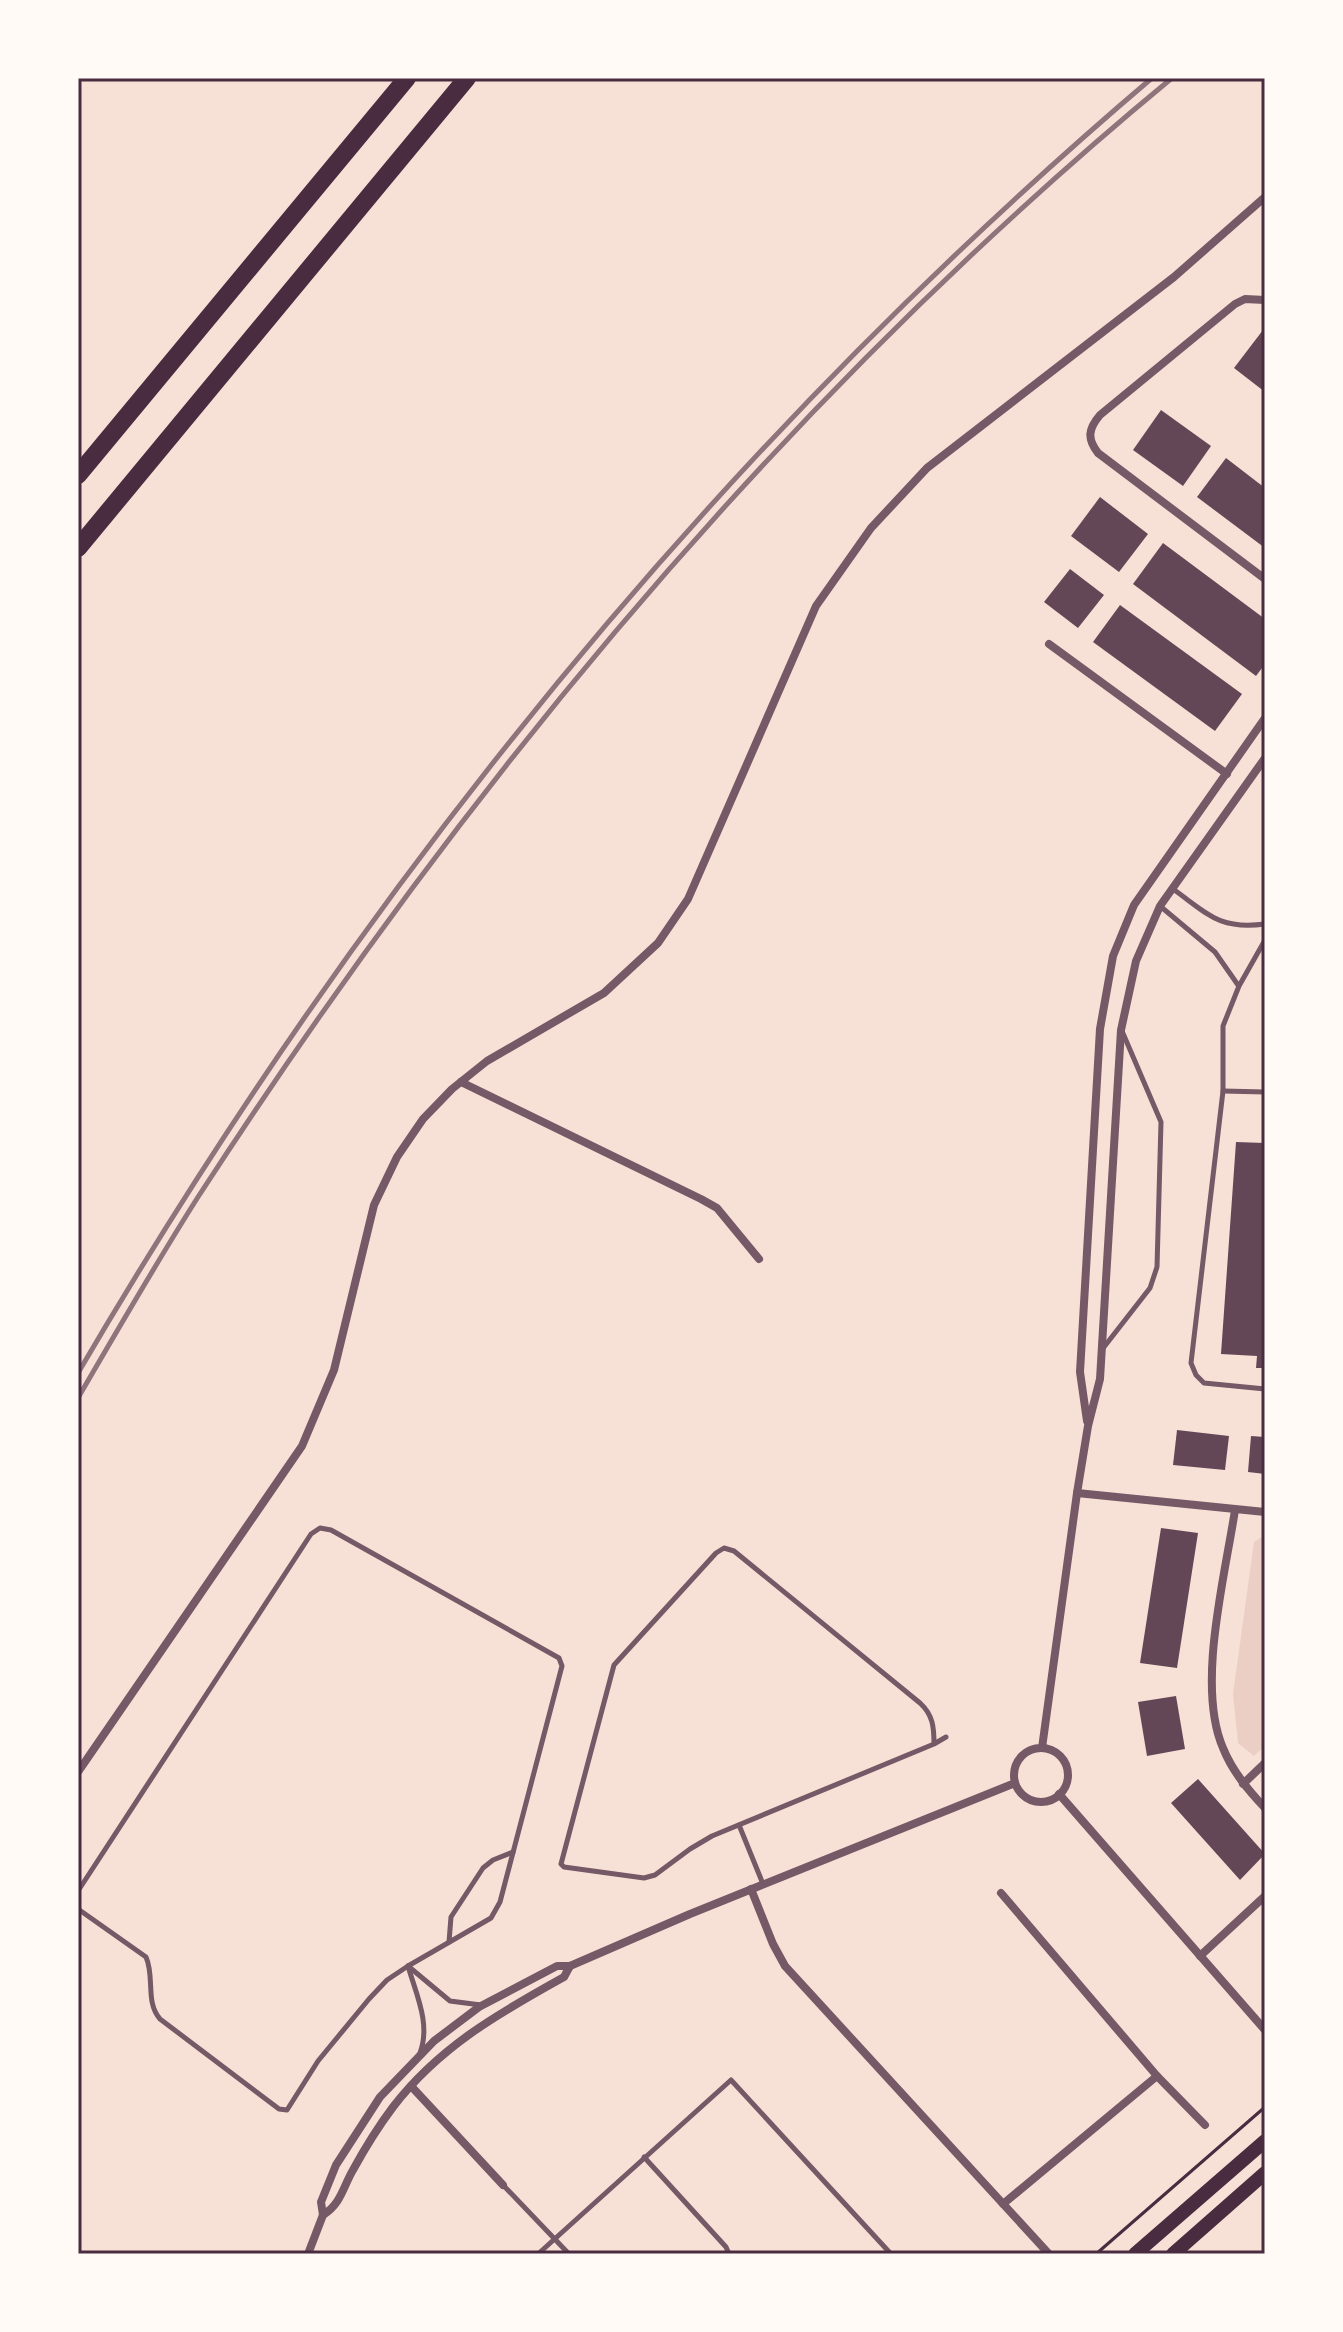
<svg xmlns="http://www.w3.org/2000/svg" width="1343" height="2332" viewBox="0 0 1343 2332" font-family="'Noto Sans',sans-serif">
	<rect width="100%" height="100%" fill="#f7e1d7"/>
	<!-- green -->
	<polygon fill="#ebcfc5" points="1265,1535 1265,1746 1254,1756 1238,1743 1233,1694 1254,1542"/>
	<!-- building -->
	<g fill="#644757">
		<polygon points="1263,330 1265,332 1265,392 1234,368"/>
		<polygon points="1161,410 1211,446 1183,486 1133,450"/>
		<polygon points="1226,458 1265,488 1265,548 1197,497"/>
		<polygon points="1100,497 1148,534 1119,572 1071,536"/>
		<polygon points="1163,543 1265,619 1265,664 1256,676 1133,584"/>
		<polygon points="1070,569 1104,595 1078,628 1044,602"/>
		<polygon points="1120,605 1242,694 1215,731 1093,642"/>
		<polygon points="1236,1142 1265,1143 1265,1368 1256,1368 1257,1356 1221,1354"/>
		<polygon points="1177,1430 1229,1436 1225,1470 1173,1465"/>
		<polygon points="1251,1436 1265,1437 1265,1474 1248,1472"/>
		<polygon points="1161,1528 1198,1533 1177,1668 1140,1663"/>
		<polygon points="1176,1696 1185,1749 1147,1756 1138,1702"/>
		<polygon points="1198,1779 1265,1854 1240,1880 1171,1803"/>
	</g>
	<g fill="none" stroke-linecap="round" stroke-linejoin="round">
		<!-- path -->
		<polyline stroke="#4a2c40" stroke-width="3" points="1096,2254 1265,2107"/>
		<!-- service -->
		<g stroke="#755966" stroke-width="5">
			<path d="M1173,889C1208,914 1219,930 1265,924"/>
			<polyline points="1160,906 1215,952 1238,985"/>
			<polyline points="1265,940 1239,986 1223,1026 1223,1091 1191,1363 1196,1375 1204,1383 1265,1389"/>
			<polyline points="1223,1091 1265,1092"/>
			<polyline points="1104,1347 1150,1288 1157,1267 1161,1122 1122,1031"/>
			<path d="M934,1744C934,1727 933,1715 920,1703L734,1551L724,1548L716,1553L614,1665L561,1864L564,1867L644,1878L655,1875L690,1849L712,1836L934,1744L946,1737"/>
			<polyline points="739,1825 763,1884"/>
			<path d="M78,1891L311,1534L320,1528L331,1530L559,1658L562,1666L500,1902L491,1918L408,1966L387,1980L369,1999L318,2061L287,2110L279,2109L160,2019C145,2002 155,1977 146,1957L78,1909"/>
			<polyline points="449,1942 451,1917 483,1868 493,1860 513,1852"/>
			<path d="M408,1966C416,1994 431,2024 420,2053"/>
			<polyline points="408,1966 450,2001 481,2005"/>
			<polyline points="644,2157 726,2247 729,2254"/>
			<polyline points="503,2185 569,2254"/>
			<polyline points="538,2254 731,2080 891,2254"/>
		</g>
		<!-- minor -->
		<g stroke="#755966" stroke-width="8">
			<path d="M1265,300L1245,299L1235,304L1100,415C1088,429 1087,439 1098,453L1265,579"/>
			<polyline points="1049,644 1227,774"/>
			<polyline points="461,1082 701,1199 717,1208 759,1259"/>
			<polyline points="1087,1421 1080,1372 1100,1029 1113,956 1134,905 1265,718"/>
			<polyline points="1077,1493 1265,1512"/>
			<path d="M1235,1510C1225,1576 1196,1686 1223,1748C1232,1771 1248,1790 1265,1808"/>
			<polyline points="1042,1748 1077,1493 1088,1426 1100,1379 1121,1030 1136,961 1160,906 1265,758"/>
			<circle cx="1041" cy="1775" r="27"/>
			<polyline points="78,1772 302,1446 334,1370 374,1205 397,1157 423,1119 452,1089 487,1061 604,993 658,943 688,899 816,606 871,528 927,468 1174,277 1265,197"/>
			<polyline points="1243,1784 1265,1763"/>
			<polyline points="1059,1794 1265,2030"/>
			<polyline points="751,1889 773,1944 785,1966 1049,2254"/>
			<polyline points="1001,1893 1157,2076 1205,2125"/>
			<polyline points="1200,1956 1265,1896"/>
			<polyline points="411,2086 503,2185"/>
			<polyline points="1003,2204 1157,2076"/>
			<path d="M323,2215C341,2204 343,2187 353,2170C365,2148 378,2127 393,2107C439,2047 499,2013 564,1977L570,1966"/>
			<polyline points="308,2254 323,2215 321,2202 336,2165 380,2097 434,2041 479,2007 557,1966 570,1966 690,1914 1015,1783"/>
		</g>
		<!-- secondary -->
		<g stroke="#4a2c40" stroke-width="14">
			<polyline points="1135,2254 1265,2141"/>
			<polyline points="1173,2254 1265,2173"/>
		</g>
		<!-- motorway -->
		<g stroke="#4a2c40" stroke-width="18">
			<polyline points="78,475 407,78"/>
			<polyline points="78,548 467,78"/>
		</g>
		<!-- rail -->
		<g stroke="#8f747c" stroke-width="5">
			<path d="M78,1373C364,884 720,445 1152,78"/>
			<path d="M78,1398C117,1331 156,1263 198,1197C467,782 789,394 1172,78"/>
		</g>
	</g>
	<!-- border -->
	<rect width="1343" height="2332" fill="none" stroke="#fffaf5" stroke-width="160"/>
	<rect x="80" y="80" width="1183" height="2172" fill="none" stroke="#4a2c40" stroke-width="3"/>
</svg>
